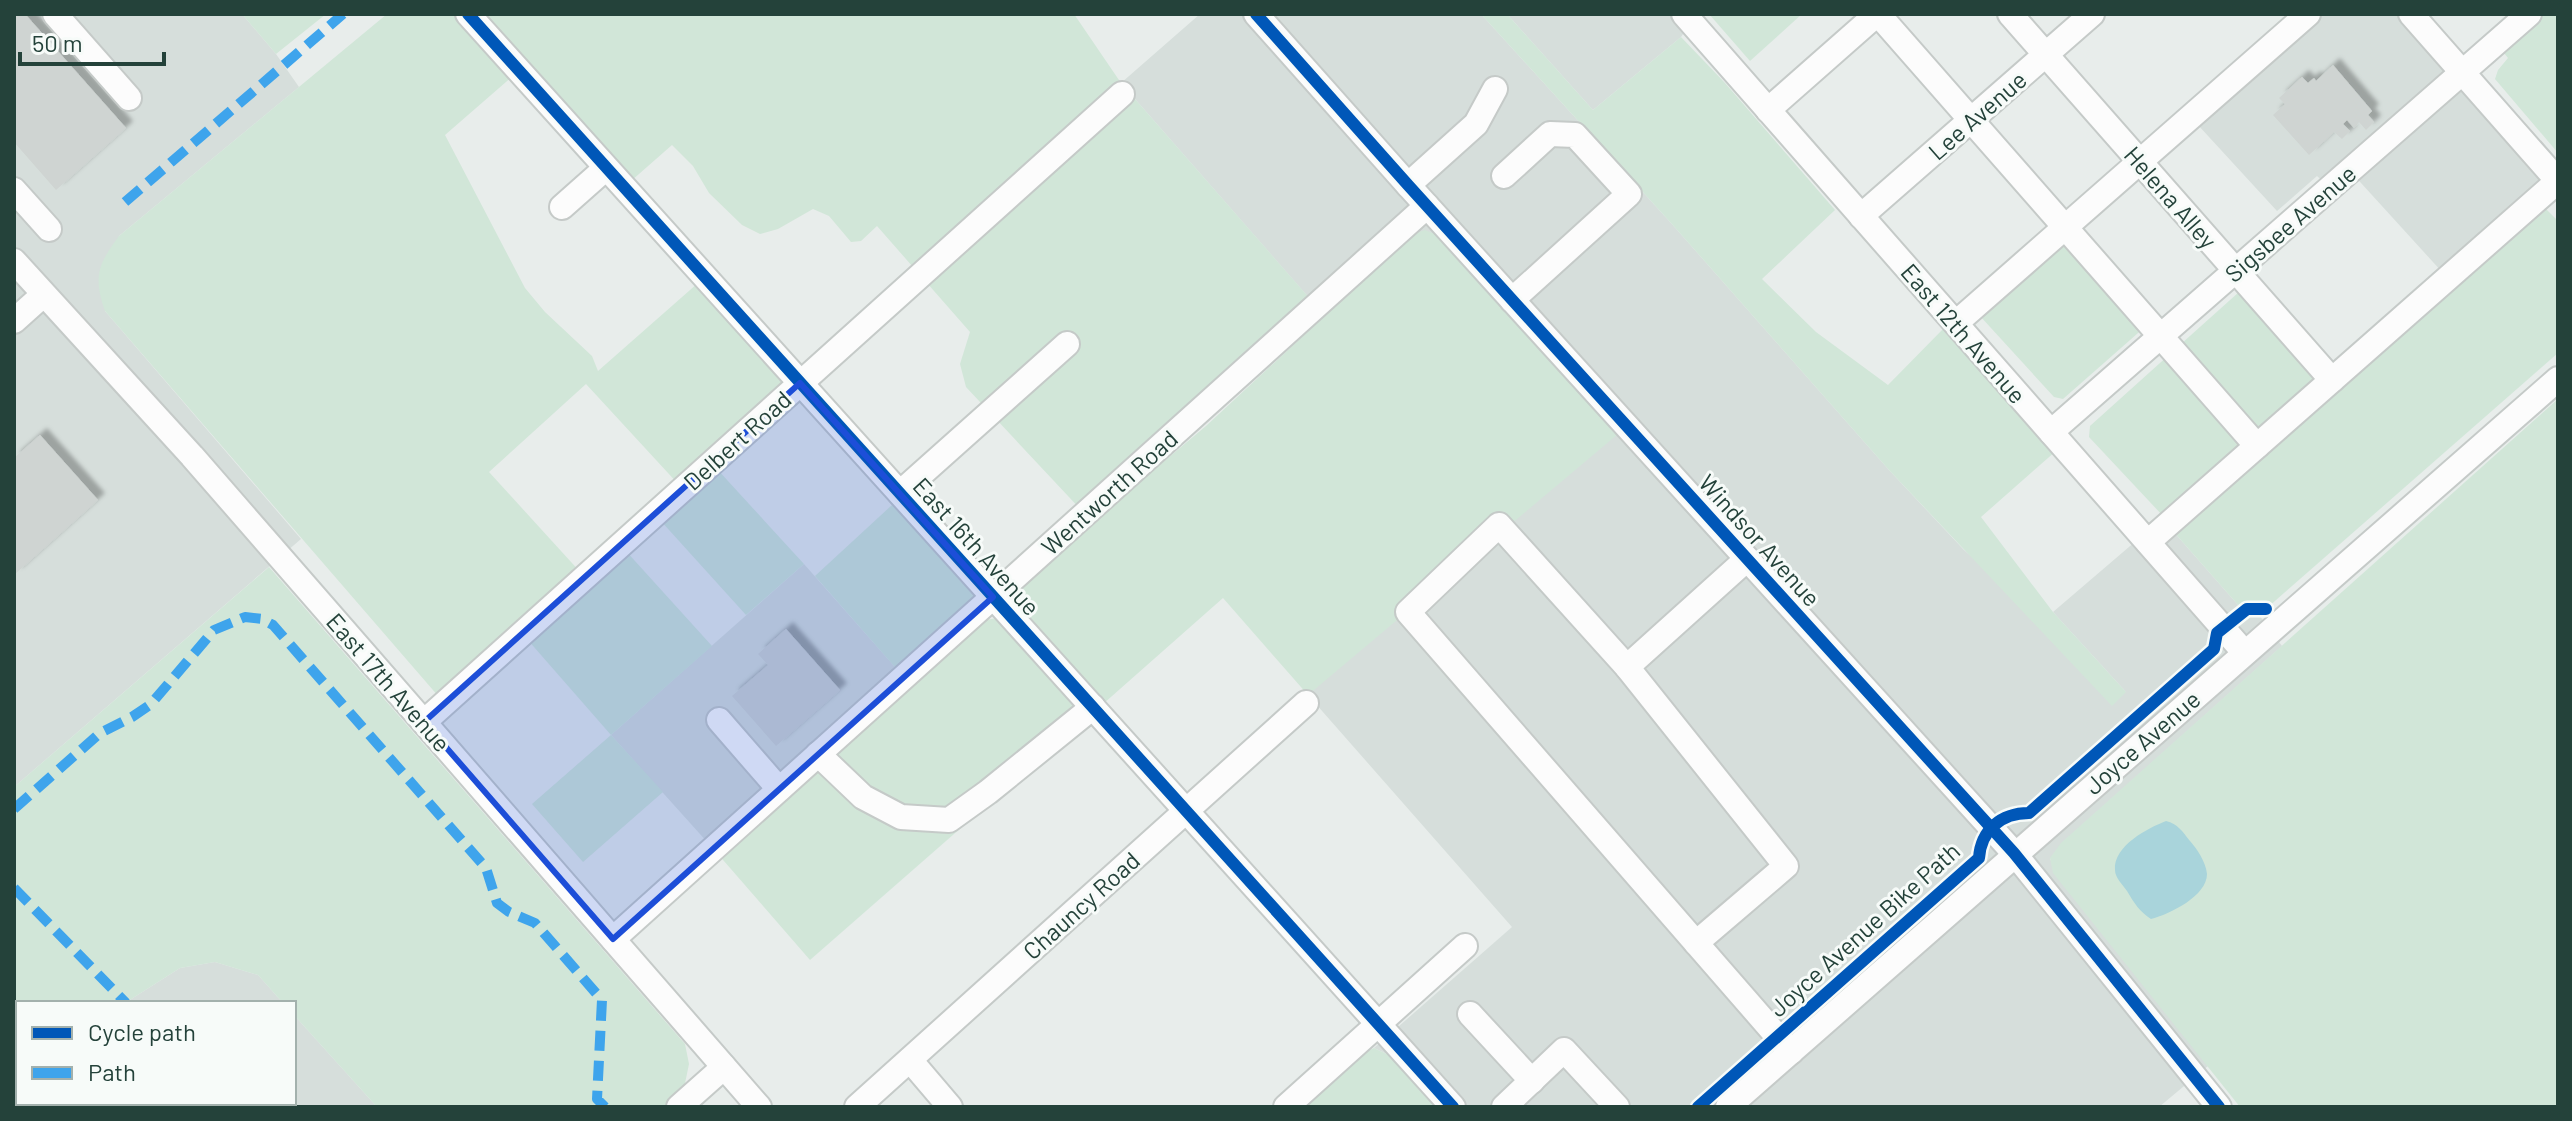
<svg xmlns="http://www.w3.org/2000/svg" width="2572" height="1121" viewBox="0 0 2572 1121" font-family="Barlow,sans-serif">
	<defs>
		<filter id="shadow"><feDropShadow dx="7" dy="-7" stdDeviation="2" flood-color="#0004"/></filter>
	</defs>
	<rect width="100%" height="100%" fill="#e8edeb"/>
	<!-- built -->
	<g fill="#d6dedb">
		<polygon points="14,14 242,14 276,54 299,87 119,236 105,311 301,539 14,787"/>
		<polygon points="1200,14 1481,14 1671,223 1889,470 1964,550 2126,692 2053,612 2164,517 2172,530 2246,614 2259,615 2282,646 2062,843 2050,859 2208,1066 2159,1107 1440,1107 1397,1059 1374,1048 1512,927 1308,695 1413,234 1324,315 1121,83"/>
		<polygon points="1507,14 1697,14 1681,37 1593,110"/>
		<polygon points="2322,14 2405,14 2558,189 2453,284 2351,172 2331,189 2317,176 2277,211 2198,125"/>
		<polygon points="804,564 910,684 717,853 611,735"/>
		<polygon points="215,962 258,975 283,1003 125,1003 180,968"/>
		<polygon points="294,1015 377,1107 14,1107 14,1102 18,1098 18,1103 294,1103"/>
	</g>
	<!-- green -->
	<g fill="#d1e6d8">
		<polygon points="242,14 326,14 276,54"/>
		<path d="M387,14H456L514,75L445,135L525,288L545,312L592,356L598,371L698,283L777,373L781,383L776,396L680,486L586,384L489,472L582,574L439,697L105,311C93,277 98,264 119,236Z"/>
		<polygon points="474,14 1074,14 1121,83 1312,301 1083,512 966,387 960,364 970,332 877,226 861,241 851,242 829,216 813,209 778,229 760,234 742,225 709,193 693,166 672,145 631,181"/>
		<polygon points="1481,14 1507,14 1593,110 1681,37 1725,83 1835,210 1762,279 1816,332 1888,385 1945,327 2056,451 1981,517 2053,612 2126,692 2112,706 1889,470 1671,223"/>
		<polygon points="1709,14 1802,14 1750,61"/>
		<polygon points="2543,14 2558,14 2558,153 2495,79 2498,70 2508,58 2504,53"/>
		<polygon points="2543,206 2558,221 2558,353 2259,615 2246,614 2172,530"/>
		<polygon points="1425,230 1442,237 1618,434 1308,695 1223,598 1103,704 1015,604 1016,592 1093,521 1206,426 1413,234"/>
		<polygon points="2067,237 2146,326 2063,399 2054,397 1980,316"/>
		<polygon points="2239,292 2320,380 2263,429 2257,429 2181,344"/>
		<polygon points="2170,354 2249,442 2164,517 2089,437 2090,426"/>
		<polygon points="2558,399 2558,1107 2240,1107 2053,873 2050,858 2061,843"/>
		<polygon points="717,469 804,564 746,615 660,520"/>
		<polygon points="892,505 902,509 973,586 977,600 901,674 815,576"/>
		<polygon points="625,550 712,646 611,735 663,792 583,862 532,804 611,735 527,639"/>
		<polygon points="269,567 685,1044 689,1064 683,1093 667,1107 377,1107 294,1015 294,1003 283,1003 258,975 215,962 180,968 125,1003 18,1003 18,1098 14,1102 14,787"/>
		<polygon points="997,618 1090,715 810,960 717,853 980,621"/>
		<polygon points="1374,1048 1397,1059 1440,1107 1296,1107 1344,1063"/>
	</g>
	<!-- water -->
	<path fill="#a9d4db" d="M2166,821C2178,824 2182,831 2190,841C2197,849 2206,862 2207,874C2207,896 2170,914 2151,919C2140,912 2134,903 2127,891C2123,885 2115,878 2115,870C2113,846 2148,828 2166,821Z"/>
	<!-- building -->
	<g fill="#cfd4d2" filter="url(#shadow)">
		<polygon points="14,14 25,14 126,128 56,190 14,142"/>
		<polygon points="2333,65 2372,111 2368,115 2374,122 2366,130 2359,122 2354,128 2347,120 2343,124 2350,131 2342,139 2334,132 2309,155 2273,115 2285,104 2279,98 2302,77 2308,83 2314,78 2316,81"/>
		<polygon points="40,435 98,500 14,575 14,458"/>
		<polygon points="786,629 840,690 776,746 732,696 768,665 758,654"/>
		<polygon points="122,1103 164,1103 168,1107 117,1107"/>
	</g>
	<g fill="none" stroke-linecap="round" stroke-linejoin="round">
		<!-- minor casing -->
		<g stroke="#c5cac8" stroke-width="28">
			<g id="minor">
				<polyline points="55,14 129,98"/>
				<polyline points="468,14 1453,1107"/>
				<polyline points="1256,14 1408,185 2014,853 2219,1107"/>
				<polyline points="1684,14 2244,652"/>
				<polyline points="1878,14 2257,446"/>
				<polyline points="2010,14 2332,380"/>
				<polyline points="2411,14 2558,181"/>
				<polyline points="1768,110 1877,14"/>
				<polyline points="1504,176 1550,134 1575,135 1629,194 1512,300"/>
				<polyline points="1408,185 1476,124 1495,89"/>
				<polyline points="14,190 49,229"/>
				<polyline points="562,207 606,168"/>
				<polyline points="1861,216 2092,14"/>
				<polyline points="14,261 192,456 759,1107"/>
				<polyline points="14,321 43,295"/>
				<polyline points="1956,323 2308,14"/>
				<polyline points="2051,432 2529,14"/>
				<polyline points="900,493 1067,344"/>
				<polyline points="2148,542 2558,181"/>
				<polyline points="1747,559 1627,667 1499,525 1408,612 1791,1052"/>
				<polyline points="1627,667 1786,866 1696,943"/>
				<polyline points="719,720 779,789"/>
				<polyline points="424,722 1122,94"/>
				<polyline points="818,754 863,797 901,817 949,820 988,792 1093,707"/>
				<polyline points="613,939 1427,206"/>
				<polyline points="1470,1014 1532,1081"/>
				<polyline points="910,1060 950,1107"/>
				<polyline points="679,1107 724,1067"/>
				<polyline points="857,1107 1306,703"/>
				<polyline points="1286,1107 1465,946"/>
				<polyline points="1504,1107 1564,1050 1617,1107"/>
				<polyline points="1728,1107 2558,379"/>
			</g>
		</g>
		<!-- minor -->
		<use href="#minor" stroke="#fcfcfc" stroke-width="24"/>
		<!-- quiet -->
		<g stroke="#3ea4ec" stroke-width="10" stroke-dasharray="20 10" stroke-linecap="butt">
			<polyline points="125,202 343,14"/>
			<polyline points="14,809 100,733 132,717 151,704 214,630 245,617 262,619 273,625 486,868 497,903 509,912 535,923 602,1000 597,1099 605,1107"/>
			<polyline points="14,888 126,1003"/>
			<polyline points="52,1107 53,1103"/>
		</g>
		<!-- cycleway casing -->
		<g stroke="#f7fbf9" stroke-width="17">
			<g id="cycleway">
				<polyline points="468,14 1453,1107"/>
				<polyline points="1256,14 1408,185 2014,853 2219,1107"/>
				<path d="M1698,1107L1979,858C1981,830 2001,813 2029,813L2214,649L2217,633L2247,609H2266"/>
			</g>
		</g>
		<!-- cycleway -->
		<use href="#cycleway" stroke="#0057b8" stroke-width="12"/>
	</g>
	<!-- marked area -->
	<path fill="#1d4ed8" fill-opacity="0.2" stroke="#1d4ed8" stroke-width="6" stroke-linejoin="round" d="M800,383L993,597L613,939L424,722Z"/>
	<g text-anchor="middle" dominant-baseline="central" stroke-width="6" stroke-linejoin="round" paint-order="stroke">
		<!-- street labels -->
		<g font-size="24" fill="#24423a" stroke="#f7fbf9">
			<text transform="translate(1977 115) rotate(-41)">Lee Avenue</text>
			<text transform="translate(2171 197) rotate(49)">Helena Alley</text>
			<text transform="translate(2290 223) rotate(-41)">Sigsbee Avenue</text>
			<text transform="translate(1964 333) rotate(49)">East 12th Avenue</text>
			<text transform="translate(737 440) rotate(-42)">Delbert Road</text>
			<text transform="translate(1109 492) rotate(-42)">Wentworth Road</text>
			<text transform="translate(1760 540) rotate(48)">Windsor Avenue</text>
			<text transform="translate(977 546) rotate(48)">East 16th Avenue</text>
			<text transform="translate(389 682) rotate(49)">East 17th Avenue</text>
			<text transform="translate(2142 742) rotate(-41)">Joyce Avenue</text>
			<text transform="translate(1081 905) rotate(-42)">Chauncy Road</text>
			<text transform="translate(1864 929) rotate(-42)">Joyce Avenue Bike Path</text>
		</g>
	</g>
	<!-- border -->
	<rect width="2572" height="1121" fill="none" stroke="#24423a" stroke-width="32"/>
	<!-- legend -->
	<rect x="16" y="1001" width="280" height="104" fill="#f7fbf9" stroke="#a3b1ad" stroke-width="2"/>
	<rect x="32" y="1027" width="40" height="12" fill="#0057b8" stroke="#a3b1ad" stroke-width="2"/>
	<text x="88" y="1041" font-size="24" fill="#24423a">Cycle path</text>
	<rect x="32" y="1067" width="40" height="12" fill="#3ea4ec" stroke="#a3b1ad" stroke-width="2"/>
	<text x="88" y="1081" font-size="24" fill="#24423a">Path</text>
	<!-- scale -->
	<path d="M20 52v12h144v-12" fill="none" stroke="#24423a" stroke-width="4"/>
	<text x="32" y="52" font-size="24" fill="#24423a" stroke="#f7fbf9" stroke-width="6" paint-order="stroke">50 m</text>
</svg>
